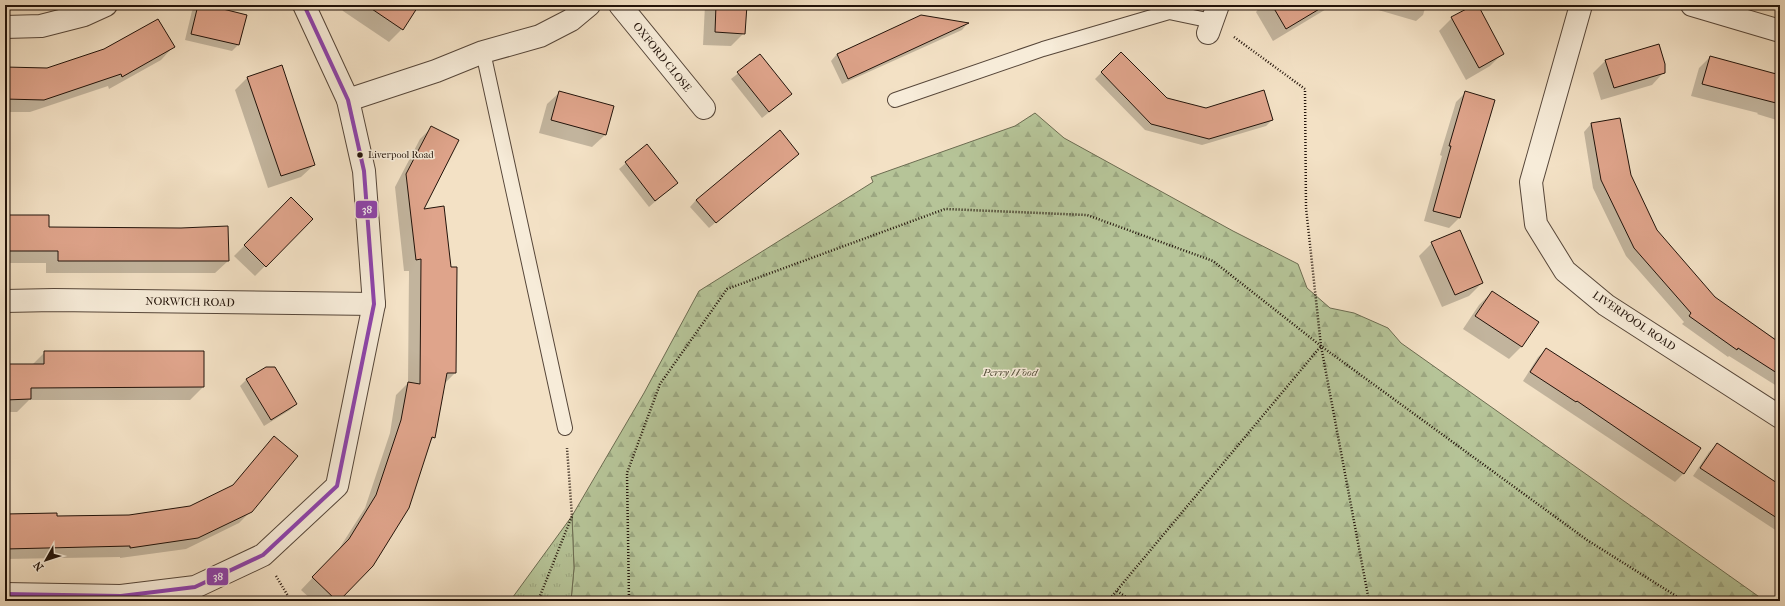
<svg xmlns="http://www.w3.org/2000/svg" width="1785" height="606" viewBox="0 0 1785 606" font-family="'IM FELL French Canon',serif">
	<defs>
		<pattern id="forest-firs" width="22" height="20" patternUnits="userSpaceOnUse"><rect width="22" height="20" fill="#b6c498"/><path d="M5 1l3.5 6h-7zM16 11l3.5 6h-7z" fill="#9ca882"/></pattern>
		<pattern id="park-tufts" width="24" height="20" patternUnits="userSpaceOnUse"><rect width="24" height="20" fill="#b6c498"/><path d="M3 7l-1-3M5 7V3M7 7l1-3M15 17l-1-3M17 17v-4M19 17l1-3" fill="none" stroke="#9ca882"/></pattern>
	</defs>
	<rect width="100%" height="100%" fill="#f3e1c5"/>
	<filter id="stains"><feTurbulence type="fractalNoise" baseFrequency=".005" numOctaves="4"/><feColorMatrix values="0 0 0 0 .2 0 0 0 0 .09 0 0 0 0 .02 0 0 0 .5 -.17"/></filter>
	<radialGradient id="worn" r=".72"><stop offset=".6" stop-color="#630" stop-opacity="0"/><stop offset="1" stop-color="#630" stop-opacity=".3"/></radialGradient>
	<!-- forest -->
	<polygon fill="url(#forest-firs)" stroke="#6c6c51" points="1035,113 1064,138 1233,231 1298,264 1307,288 1330,308 1354,313 1388,328 1401,343 1765,601 571,601 574,568 572,516 644,393 699,291 873,182 871,177 1015,126"/>
	<!-- park -->
	<polygon fill="url(#park-tufts)" stroke="#6c6c51" points="572,516 574,568 571,601 510,601"/>
	<!-- shadow -->
	<g fill="#0003">
		<polygon points="198,5 246,15 238,45 232,51 185,40 192,11"/>
		<polygon points="339,5 418,5 402,29 389,42 343,11"/>
		<polygon points="705,5 746,5 744,33 731,46 703,45"/>
		<polygon points="1262,5 1333,5 1273,41 1256,12"/>
		<polygon points="1369,5 1426,5 1423,15 1416,21 1368,7"/>
		<polygon points="1477,5 1503,53 1490,66 1466,80 1439,31 1452,18"/>
		<polygon points="922,16 967,24 962,30 842,84 831,61 837,54"/>
		<polygon points="173,47 161,60 109,89 108,86 30,112 5,112 5,68 47,69"/>
		<polygon points="1121,53 1167,99 1206,109 1272,120 1266,126 1202,145 1145,130 1095,79"/>
		<polygon points="760,56 784,100 762,118 731,79"/>
		<polygon points="1710,57 1780,76 1780,121 1757,114 1758,113 1691,96 1699,68"/>
		<polygon points="1606,60 1664,72 1652,85 1601,100 1593,73"/>
		<polygon points="248,77 314,165 301,177 268,188 235,90"/>
		<polygon points="560,92 605,135 592,147 539,133 547,104"/>
		<polygon points="1466,92 1493,101 1459,218 1449,228 1424,221 1442,156 1440,155 1456,102"/>
		<polygon points="1591,124 1630,176 1657,230 1714,298 1780,342 1780,388 1729,356 1728,357 1682,324 1684,322 1626,256 1593,188 1584,132"/>
		<polygon points="432,127 422,210 455,373 444,384 434,437 430,442 338,601 313,601 301,590 337,552 365,508 390,433 396,395 408,383 409,271 404,271 395,187 420,139"/>
		<polygon points="647,145 676,183 649,207 619,169"/>
		<polygon points="798,154 709,228 690,207 696,200"/>
		<polygon points="291,199 312,219 255,276 234,256"/>
		<polygon points="5,216 48,228 228,261 215,273 46,273 46,263 5,263"/>
		<polygon points="1432,243 1482,283 1469,296 1442,307 1419,256"/>
		<polygon points="1492,292 1537,322 1521,347 1509,359 1463,329 1479,305"/>
		<polygon points="1547,349 1684,473 1675,482 1523,381 1538,357"/>
		<polygon points="45,352 203,387 190,400 29,400 17,412 5,412 5,365 32,365"/>
		<polygon points="266,368 296,404 290,410 264,426 240,386 246,380"/>
		<polygon points="274,437 251,511 239,523 186,549 120,558 120,557 5,559 5,515 56,517 129,516 190,507 231,487"/>
		<polygon points="1717,445 1780,487 1780,533 1693,476 1709,452"/>
	</g>
	<!-- building -->
	<g fill="#dfa48b" stroke="#22130a">
		<polygon points="198,5 207,5 247,15 239,45 191,34"/>
		<polygon points="366,5 419,5 403,30"/>
		<polygon points="716,5 747,5 745,34 715,32"/>
		<polygon points="1272,5 1326,5 1286,29"/>
		<polygon points="1474,5 1478,5 1504,54 1479,68 1451,17"/>
		<polygon points="921,15 969,23 848,79 837,54"/>
		<polygon points="158,19 175,47 122,77 121,74 44,100 5,99 5,67 47,68 104,49"/>
		<polygon points="1659,44 1665,64 1665,73 1614,88 1605,60"/>
		<polygon points="1121,52 1167,98 1206,108 1264,90 1273,120 1209,139 1151,124 1101,72"/>
		<polygon points="760,54 792,94 769,112 737,72"/>
		<polygon points="1710,56 1780,75 1780,104 1702,84"/>
		<polygon points="282,65 315,165 281,176 247,77"/>
		<polygon points="559,91 614,106 606,135 551,120"/>
		<polygon points="1465,91 1495,100 1460,218 1433,211 1451,146 1449,146"/>
		<polygon points="1620,118 1631,175 1657,230 1715,297 1780,343 1780,375 1738,348 1737,350 1689,316 1691,313 1634,248 1601,180 1591,123"/>
		<polygon points="431,126 459,140 424,209 444,206 451,267 457,267 456,373 447,373 435,438 432,437 409,508 373,566 339,601 337,601 312,577 349,539 376,495 401,420 408,382 420,384 421,259 416,260 406,174"/>
		<polygon points="780,130 799,154 716,223 696,200"/>
		<polygon points="647,144 678,183 655,201 625,162"/>
		<polygon points="291,197 313,219 266,267 244,245"/>
		<polygon points="5,215 49,215 49,227 181,228 228,226 229,261 58,261 58,251 5,251"/>
		<polygon points="1460,230 1483,283 1455,295 1431,242"/>
		<polygon points="1492,291 1539,322 1522,347 1475,316"/>
		<polygon points="1546,348 1701,448 1684,474 1577,401 1576,402 1530,372"/>
		<polygon points="44,351 204,351 204,387 31,388 31,399 5,400 5,364 44,364"/>
		<polygon points="266,367 275,367 297,404 271,420 246,379"/>
		<polygon points="274,436 298,456 252,512 198,538 130,548 130,546 5,549 5,514 57,513 57,516 129,515 190,506 233,485"/>
		<polygon points="1717,443 1780,485 1780,520 1700,468"/>
	</g>
	<g fill="none" stroke-linecap="round" stroke-linejoin="round">
		<!-- lane casing -->
		<g stroke="#564639" stroke-width="16">
			<g id="lane">
				<polyline points="483,52 565,428"/>
				<polyline points="895,100 1043,49 1169,12 1212,21"/>
			</g>
		</g>
		<!-- street casing -->
		<g stroke="#564639" stroke-width="24">
			<g id="street">
				<polyline points="620,5 704,108"/>
				<polyline points="1581,5 1531,182 1536,224 1565,271 1606,305 1780,417"/>
				<polyline points="1692,5 1780,31"/>
				<polyline points="5,27 41,26 84,15 106,5"/>
				<polyline points="1208,33 1218,5"/>
				<polyline points="348,100 436,71 483,52 540,36 571,20 589,5"/>
				<polyline points="5,301 54,300 374,304"/>
				<polyline points="5,594 121,596 195,587 263,555 337,486 374,304 364,171 348,100 304,5"/>
			</g>
		</g>
		<!-- path -->
		<g stroke="#22130a" stroke-width="2.5" stroke-dasharray="1 2" stroke-linecap="butt">
			<polyline points="1234,37 1305,89 1306,208 1321,346 1369,601"/>
			<polyline points="276,576 291,601"/>
			<polyline points="1117,591 1132,601"/>
			<polyline points="538,601 572,516 567,448"/>
			<polyline points="629,601 627,473 660,384 727,289 945,209 1087,215 1213,261 1321,346 1587,540 1684,601"/>
			<polyline points="1108,601 1321,346"/>
		</g>
		<!-- lane -->
		<use href="#lane" stroke="#f7ecd9" stroke-width="14"/>
		<!-- street -->
		<use href="#street" stroke="#f7ecd9" stroke-width="22"/>
		<!-- bus-1 casing -->
		<g stroke="#f7ecd9" stroke-width="7">
			<polyline id="bus-1" points="5,594 121,596 195,587 263,555 337,486 374,304 364,171 348,100 304,5"/>
		</g>
		<!-- bus-1 -->
		<use href="#bus-1" stroke="#8e44ad" stroke-width="4"/>
	</g>
	<!-- markers -->
	<circle fill="#22130a" stroke="#f7ecd9" stroke-width="1.5" cx="360" cy="155" r="3.5"/>
	<g text-anchor="middle" dominant-baseline="central" stroke-width="3" stroke-linejoin="round" paint-order="stroke">
		<!-- bus labels -->
		<g font-size="10" fill="#22130a" stroke="#f7ecd9" text-anchor="start">
			<text x="368" y="155">Liverpool Road</text>
		</g>
		<!-- street labels -->
		<g font-size="11" fill="#22130a" stroke="#f7ecd9">
			<text transform="translate(662 57) rotate(51)">OXFORD CLOSE</text>
			<text transform="translate(190 302) rotate(1)">NORWICH ROAD</text>
			<text transform="translate(1634 321) rotate(34)">LIVERPOOL ROAD</text>
		</g>
		<!-- park labels -->
		<g font-size="11" font-style="italic" fill="#56513c" stroke="#f7ecd9">
			<text x="1010" y="372">Perry Wood</text>
		</g>
	</g>
	<g stroke="#f7ecd9" stroke-width="1.5">
		<rect x="355" y="200" width="23" height="19" rx="4" fill="#8e44ad"/>
		<rect x="206" y="567" width="23" height="19" rx="4" fill="#8e44ad"/>
	</g>
	<g font-size="11" text-anchor="middle" font-weight="bold" fill="#fff">
		<text x="367" y="213">38</text>
		<text x="218" y="580">38</text>
	</g>
	<!-- margin -->
	<rect width="1785" height="606" fill="none" stroke="#f3e1c5" stroke-width="20"/>
	<rect x="6" y="6" width="1773" height="594" fill="none" stroke="#22130a" stroke-width="2"/>
	<rect x="10" y="10" width="1765" height="586" fill="none" stroke="#22130a"/>
	<!-- north arrow -->
	<g transform="translate(46 560) rotate(231)" stroke="#f7ecd9" stroke-width="3" paint-order="stroke">
	<path d="M0-3L7 15L0 10L-7 15Z" fill="#22130a"/>
	<text y="-6" font-size="11" font-weight="bold" text-anchor="middle" fill="#22130a">N</text>
	</g>
	<rect width="100%" height="100%" filter="url(#stains)"/>
	<rect width="100%" height="100%" fill="url(#worn)"/>
</svg>
